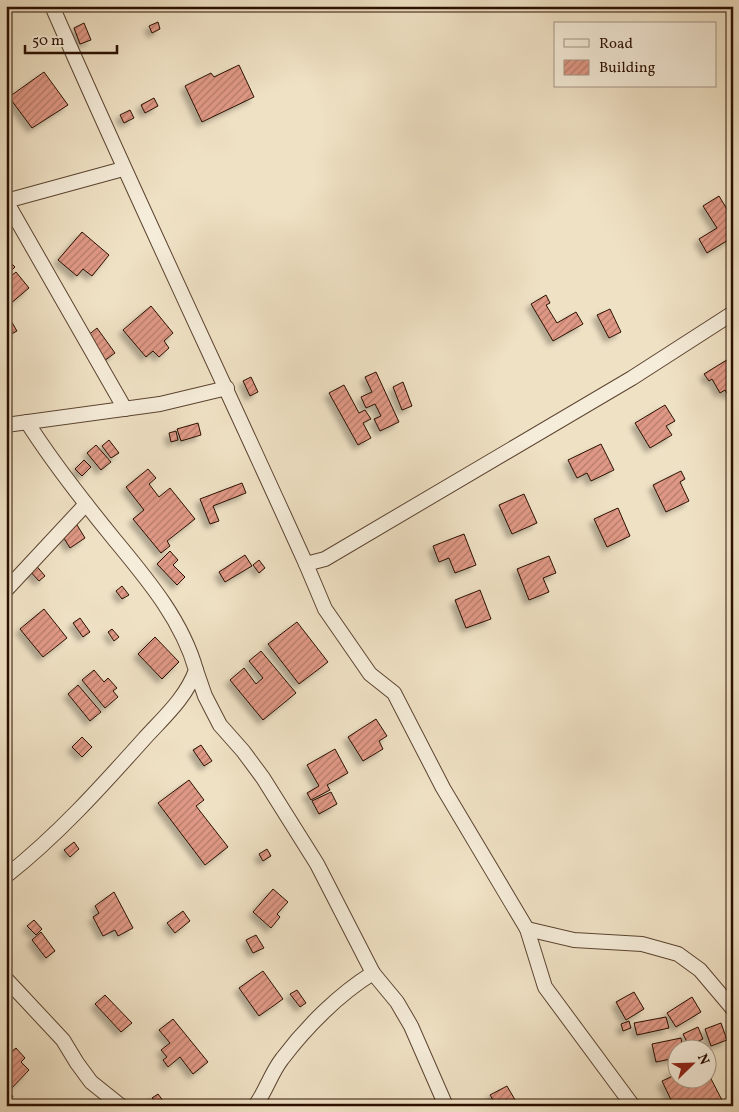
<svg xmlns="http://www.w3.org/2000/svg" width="739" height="1112" viewBox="0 0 739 1112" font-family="Vollkorn,serif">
	<defs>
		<pattern id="building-hatch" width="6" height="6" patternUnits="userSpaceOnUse" patternTransform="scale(1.25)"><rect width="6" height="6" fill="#df9885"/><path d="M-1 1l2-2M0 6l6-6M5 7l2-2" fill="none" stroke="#b57b6a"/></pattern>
		<filter id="shadow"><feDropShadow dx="-4.5" dy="4.5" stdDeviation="2.5" flood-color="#0004"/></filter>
	</defs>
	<rect width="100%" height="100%" fill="#efe1c4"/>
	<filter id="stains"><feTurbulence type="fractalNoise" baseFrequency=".004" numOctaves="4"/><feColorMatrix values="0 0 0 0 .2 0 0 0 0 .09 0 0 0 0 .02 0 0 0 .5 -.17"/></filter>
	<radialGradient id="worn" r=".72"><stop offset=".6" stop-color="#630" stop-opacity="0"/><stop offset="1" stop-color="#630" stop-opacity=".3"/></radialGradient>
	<!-- building -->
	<g fill="url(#building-hatch)" stroke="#2b1000" filter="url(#shadow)">
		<polygon points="158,22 160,29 152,33 149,26"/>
		<polygon points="84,23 91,40 80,44 74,28"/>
		<polygon points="239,65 254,97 202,122 185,86 211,73 214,77"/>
		<polygon points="44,72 68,105 32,128 9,97"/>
		<polygon points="154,98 158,106 145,113 141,105"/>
		<polygon points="130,110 134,118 124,123 120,115"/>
		<polygon points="719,196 733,219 733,229 729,231 733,237 707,253 699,239 717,228 703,206"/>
		<polygon points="82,232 109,255 92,276 83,269 77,276 58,260"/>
		<polygon points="6,258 15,267 6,276"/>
		<polygon points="16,272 29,288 10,304 6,300 6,280"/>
		<polygon points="546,295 550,303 546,305 557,323 576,312 583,324 553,341 531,304"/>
		<polygon points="151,306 173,333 164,341 169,348 159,357 153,351 146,357 123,330"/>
		<polygon points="610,309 621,332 609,338 597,315"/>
		<polygon points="10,319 17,331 6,337 11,345 6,347 6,321"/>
		<polygon points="97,328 115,353 104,361 86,337"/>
		<polygon points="730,358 733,362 733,392 728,395 725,390 720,393 712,379 709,381 704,374"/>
		<polygon points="376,372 399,422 380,431 374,419 381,416 375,404 366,408 361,397 372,392 365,377"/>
		<polygon points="251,377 258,392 250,396 243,381"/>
		<polygon points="403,382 412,406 402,410 393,387"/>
		<polygon points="344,385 359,413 365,410 371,419 363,423 371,438 358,445 329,393"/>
		<polygon points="665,405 675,421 666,426 672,435 650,448 635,423"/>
		<polygon points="198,423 201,435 181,441 177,429"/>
		<polygon points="176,431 178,440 171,442 169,433"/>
		<polygon points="109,440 119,453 111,458 102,446"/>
		<polygon points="601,444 614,470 591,481 587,473 577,478 568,460"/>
		<polygon points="96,445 111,462 101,470 87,453"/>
		<polygon points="84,460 91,467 82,476 75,469"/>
		<polygon points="148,469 156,478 149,484 159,497 170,488 195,519 167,541 170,546 161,553 133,519 144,510 126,487"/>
		<polygon points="681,471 685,479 680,482 689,501 666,512 653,485"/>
		<polygon points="242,483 246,493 213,506 219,521 210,524 200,499"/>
		<polygon points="524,494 537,523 512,534 499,505"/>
		<polygon points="618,508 630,536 607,547 594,519"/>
		<polygon points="74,520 85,538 70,548 59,530"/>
		<polygon points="464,534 476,565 455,573 449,558 439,562 433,546"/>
		<polygon points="170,551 178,560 173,565 185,577 177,585 157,564"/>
		<polygon points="245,555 252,566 225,582 219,572"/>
		<polygon points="549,556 556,573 543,578 549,592 529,600 517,569"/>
		<polygon points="259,560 265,568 259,573 253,565"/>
		<polygon points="34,563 45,576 39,581 28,569"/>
		<polygon points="122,586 129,595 122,599 116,591"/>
		<polygon points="480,590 491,619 466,628 455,600"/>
		<polygon points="44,609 67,638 43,657 20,629"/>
		<polygon points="80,618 90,632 83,637 73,623"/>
		<polygon points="297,622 328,662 299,684 268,644"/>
		<polygon points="112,629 119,637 114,641 108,632"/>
		<polygon points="155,637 179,662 162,679 138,654"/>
		<polygon points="261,651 296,693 263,720 230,680 244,668 256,684 263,678 249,661"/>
		<polygon points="94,670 104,682 108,678 117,688 113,691 118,697 105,708 82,680"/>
		<polygon points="78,685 101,712 90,721 68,694"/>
		<polygon points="376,719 387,736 379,741 383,749 363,761 348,737"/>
		<polygon points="82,737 92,747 82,757 72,747"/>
		<polygon points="201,745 212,761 204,766 193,750"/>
		<polygon points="335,749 348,773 327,785 330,790 311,800 307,793 319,786 307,765"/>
		<polygon points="189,780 204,800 196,806 228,847 205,865 158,803"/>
		<polygon points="331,792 337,804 319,814 312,801"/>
		<polygon points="74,842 79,849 70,857 64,850"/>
		<polygon points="267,849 271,856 263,861 259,854"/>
		<polygon points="273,889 288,902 277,914 280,917 271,928 253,912"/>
		<polygon points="114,892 133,928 118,936 115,930 103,936 93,917 99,913 95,906"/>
		<polygon points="183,911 190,921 175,933 167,923"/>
		<polygon points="34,920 42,929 36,935 27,926"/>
		<polygon points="41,932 55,951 46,958 32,940"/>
		<polygon points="256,935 264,948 253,953 246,940"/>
		<polygon points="263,971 283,999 259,1016 239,988"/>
		<polygon points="297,990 306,1003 300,1007 290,994"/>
		<polygon points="634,992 644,1009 626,1020 616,1002"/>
		<polygon points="105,995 132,1023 121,1032 95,1004"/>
		<polygon points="692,997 701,1012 676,1027 667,1013"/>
		<polygon points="666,1017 669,1028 637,1035 634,1023"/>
		<polygon points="173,1019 208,1062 193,1074 180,1057 168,1067 163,1060 167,1057 161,1050 170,1043 159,1030"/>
		<polygon points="629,1021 631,1028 623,1031 621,1024"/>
		<polygon points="721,1023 727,1040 711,1046 705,1029"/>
		<polygon points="698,1027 703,1039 689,1046 683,1034"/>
		<polygon points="681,1038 683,1050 676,1050 676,1058 656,1062 652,1044"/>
		<polygon points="16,1048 25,1058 21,1062 29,1070 8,1092 6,1056"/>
		<polygon points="676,1068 676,1080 706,1080 706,1069 725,1106 674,1106 662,1081 673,1076 670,1071"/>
		<polygon points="507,1086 518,1105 509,1106 506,1100 496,1105 490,1095"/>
		<polygon points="6,1092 13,1096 8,1106 6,1106"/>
		<polygon points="158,1094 164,1102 159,1106 152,1098"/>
	</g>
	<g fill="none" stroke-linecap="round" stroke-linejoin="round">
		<!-- street casing -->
		<g stroke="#5c4431" stroke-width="16">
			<g id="street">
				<path d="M52,6C134,194 222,378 306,564L325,559L632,378L733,313"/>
				<polyline points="6,201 125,409"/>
				<polyline points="6,201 123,169"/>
				<polyline points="6,425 160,404 227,388"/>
				<polyline points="306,564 325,609 370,674 394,693 443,788 527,929 545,987 633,1106"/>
				<polyline points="6,590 86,504"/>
				<polyline points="196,670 205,696 220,725 243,751 263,778 317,864 373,973 397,1002 411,1026 446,1106"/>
				<path d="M6,876C57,836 101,787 144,739C163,718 186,698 196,670C182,620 147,579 114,539C83,501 53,463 27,422"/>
				<polyline points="527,929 574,940 642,944 678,954 700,970 733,1009"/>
				<polyline points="6,979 63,1040 77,1063 91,1082 121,1106"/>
				<path d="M255,1106C266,1091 271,1073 282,1059C306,1027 339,994 373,973"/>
			</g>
		</g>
		<!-- street -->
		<use href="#street" stroke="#f5ecd9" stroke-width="14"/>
	</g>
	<!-- margin -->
	<rect width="739" height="1112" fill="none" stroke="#efe1c4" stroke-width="25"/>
	<rect x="8" y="8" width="724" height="1097" fill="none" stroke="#2b1000" stroke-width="2.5"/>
	<rect x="12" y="12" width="714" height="1087" fill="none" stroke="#2b1000"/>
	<!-- legend -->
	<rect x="554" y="22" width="162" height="65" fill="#f5ecd9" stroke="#a49482"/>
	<rect x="564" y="39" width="25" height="8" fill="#f5ecd9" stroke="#a49482"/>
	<text x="599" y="48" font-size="15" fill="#2b1000">Road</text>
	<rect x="564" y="60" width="25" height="15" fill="url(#building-hatch)" stroke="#a49482"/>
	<text x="599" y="72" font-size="15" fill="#2b1000">Building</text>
	<!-- north arrow -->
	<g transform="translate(692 1064) rotate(67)"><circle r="24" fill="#f5ecd9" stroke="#a49482"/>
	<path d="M0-4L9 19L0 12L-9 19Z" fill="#8f2418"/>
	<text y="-8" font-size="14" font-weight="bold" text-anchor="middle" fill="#2b1000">N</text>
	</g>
	<!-- scale -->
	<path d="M25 45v8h92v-8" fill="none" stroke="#2b1000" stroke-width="2.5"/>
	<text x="32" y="45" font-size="15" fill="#2b1000" stroke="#f5ecd9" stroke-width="4" paint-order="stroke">50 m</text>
	<rect width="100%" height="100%" filter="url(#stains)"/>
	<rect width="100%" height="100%" fill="url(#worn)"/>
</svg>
